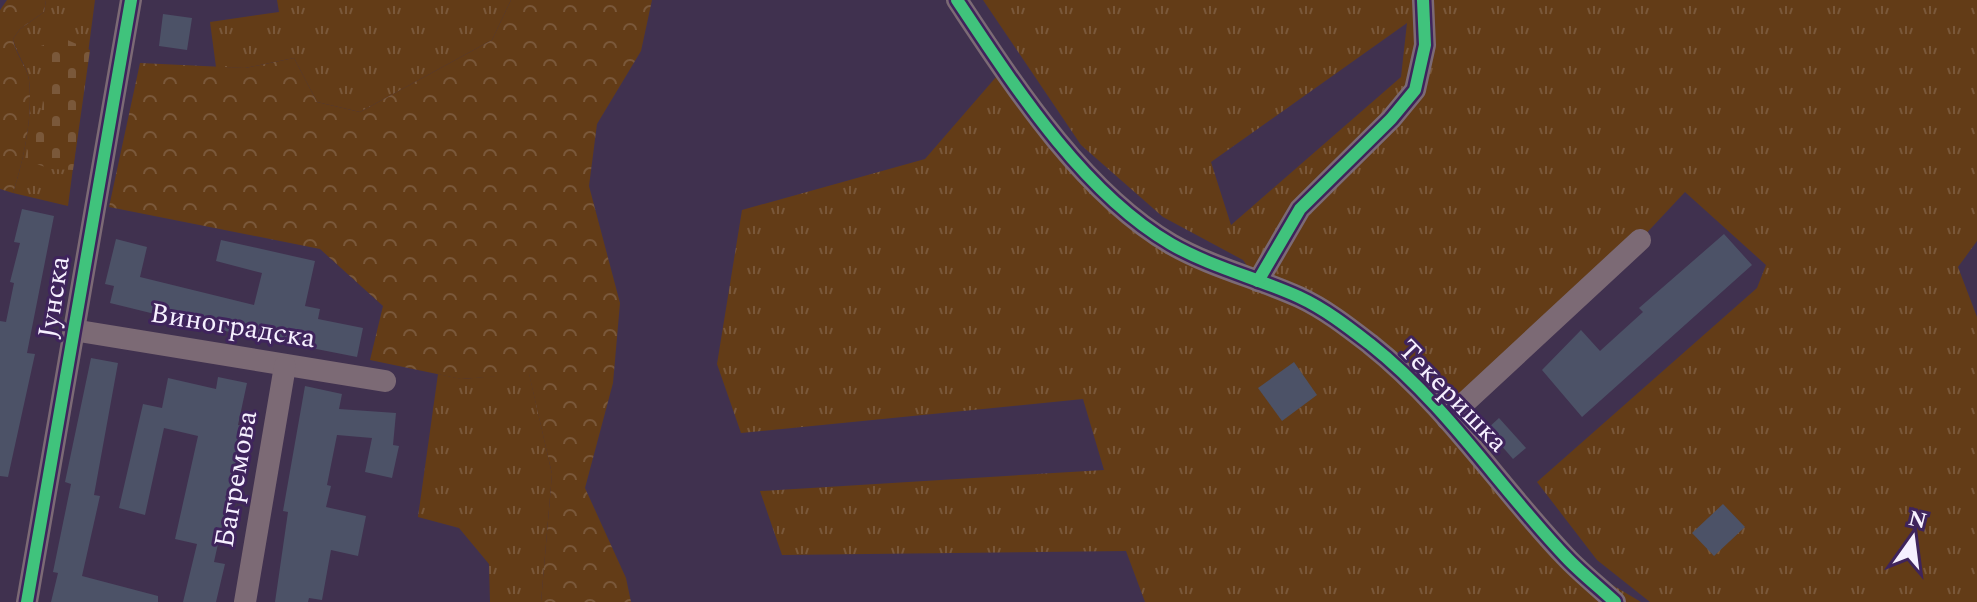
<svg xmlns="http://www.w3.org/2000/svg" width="1977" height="602" viewBox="0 0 1977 602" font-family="Spectral,serif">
	<defs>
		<pattern id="grass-tufts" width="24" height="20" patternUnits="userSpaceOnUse" patternTransform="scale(2)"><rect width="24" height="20" fill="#633c17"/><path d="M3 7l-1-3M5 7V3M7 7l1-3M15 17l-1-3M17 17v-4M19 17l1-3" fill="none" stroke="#7a583a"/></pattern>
		<pattern id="forest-crowns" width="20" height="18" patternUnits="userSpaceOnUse" patternTransform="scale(2)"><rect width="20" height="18" fill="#633c17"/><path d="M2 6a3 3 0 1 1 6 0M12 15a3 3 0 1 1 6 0" fill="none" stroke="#7a583a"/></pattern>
		<pattern id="cemetery-stones" width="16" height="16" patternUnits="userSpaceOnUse" patternTransform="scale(2)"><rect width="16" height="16" fill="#633c17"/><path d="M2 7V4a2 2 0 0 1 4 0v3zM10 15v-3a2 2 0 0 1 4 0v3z" fill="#7a583a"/></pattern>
	</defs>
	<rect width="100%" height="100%" fill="#40314f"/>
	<!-- grass -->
	<g fill="url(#grass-tufts)" fill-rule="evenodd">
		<path d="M46,0H95L68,206L13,193C24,159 33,116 29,80C27,66 16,54 13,39L20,29L44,12Z"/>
		<polygon points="277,0 511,0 492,40 360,112 317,102 294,58 245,68 216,67 210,22 279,12"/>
		<path d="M983,0H1977V241L1958,267L1977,317V602H1650L1597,560L1537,482L1757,288L1766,265L1685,192L1640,240L1447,419L1567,558L1641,602H1145L1126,551L782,555L760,491L1104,470L1083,399L741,433L717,364L742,210L925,159L1003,69L1125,212L1257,279L1243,260L1163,217L1081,145ZM1407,23L1401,77L1231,225L1211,162Z"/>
		<polygon points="529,373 552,474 541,602 490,602 489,564 459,528 418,517 438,374 462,379"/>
	</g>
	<!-- forest -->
	<g fill="url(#forest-crowns)">
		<path d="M7,0H46L44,12L20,29L13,39C15,54 27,66 29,80C33,117 24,159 13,193L0,189V10Z"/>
		<polygon points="511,0 652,0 641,51 597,124 589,186 620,303 613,383 585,488 626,578 631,602 541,602 552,474 529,374 461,379 370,360 383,306 320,249 109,207 140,63 245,68 294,58 317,102 360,112 492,40"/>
	</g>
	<!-- cemetery -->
	<polygon fill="url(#cemetery-stones)" points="63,38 90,50 73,170 51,169 25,160 31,124 40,121 47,73 38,47"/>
	<!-- building -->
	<g fill="#4c5267">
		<polygon points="163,14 192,18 187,50 159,46"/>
		<polygon points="22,209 54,216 27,353 35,354 8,477 0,476 0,321 6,322 14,283 10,282 20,243 14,242"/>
		<polygon points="1724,234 1752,265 1582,417 1542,370 1581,330 1600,351 1643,312 1639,308"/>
		<polygon points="116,239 147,247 140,277 254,305 262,273 216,261 221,240 315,261 305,306 320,309 318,319 363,328 357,357 220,330 110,303 114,286 105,284"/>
		<polygon points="91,358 118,363 94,495 100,496 82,576 158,596 158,602 51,602 58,573 53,572 71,484 65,482"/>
		<polygon points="1294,362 1317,395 1282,421 1258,388"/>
		<polygon points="218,377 247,383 238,425 244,426 214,562 225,564 216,602 183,602 197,544 175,539 198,436 164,428 145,515 119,508 143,404 162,408 168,378 216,389"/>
		<polygon points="305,386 342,394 339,409 396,413 393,445 399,446 392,478 365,472 372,438 337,435 327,485 331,486 326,507 366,516 358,556 331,550 322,600 309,598 308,602 275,602 288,512 283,511"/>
		<polygon points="1499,418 1526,448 1513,459 1487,429"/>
		<polygon points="1723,504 1745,527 1714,556 1692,533"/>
	</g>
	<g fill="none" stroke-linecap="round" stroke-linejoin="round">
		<!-- street -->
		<g stroke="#7c6a75" stroke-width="22">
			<path d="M957,0C1013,84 1082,192 1171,244C1211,267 1257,278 1299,297C1325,309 1348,327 1370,344C1446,404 1500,488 1566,557C1581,573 1599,587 1615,602"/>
			<polyline points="1258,281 1300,209 1391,119 1415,90 1425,45 1423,0"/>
			<polyline points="73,330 385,381"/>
			<polyline points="1447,419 1640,240"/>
			<polyline points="27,602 131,0"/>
			<polyline points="245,602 285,366"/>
		</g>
		<!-- cycleway casing -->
		<g stroke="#3f245c" stroke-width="17">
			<g id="cycleway">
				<path d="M957,0C1013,84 1082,192 1171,244C1211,267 1257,278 1299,297C1325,309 1348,327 1370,344C1446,404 1500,488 1566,557C1581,573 1599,587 1615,602"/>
				<polyline points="1258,281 1300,209 1391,119 1415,90 1425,45 1423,0"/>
				<polyline points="27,602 131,0"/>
			</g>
		</g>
		<!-- cycleway -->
		<use href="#cycleway" stroke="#40c37c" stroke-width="12"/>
	</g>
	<g text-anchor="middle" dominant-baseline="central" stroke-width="6" stroke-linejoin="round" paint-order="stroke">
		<!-- street labels -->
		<g font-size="28" fill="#f6f0ff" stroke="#3f245c">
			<text transform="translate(54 297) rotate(-81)">Јунска</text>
			<text transform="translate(233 326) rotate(9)">Виноградска</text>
			<text transform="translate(1453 396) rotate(46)">Текеришка</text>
			<text transform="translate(236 479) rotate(-80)">Багремова</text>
		</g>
	</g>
	<!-- north arrow -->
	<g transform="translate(1913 538) rotate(14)" stroke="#3f245c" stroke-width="6" paint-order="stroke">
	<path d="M0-6L14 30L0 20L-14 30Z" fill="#f6f0ff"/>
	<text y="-12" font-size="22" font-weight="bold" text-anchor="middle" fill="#f6f0ff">N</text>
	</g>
</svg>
